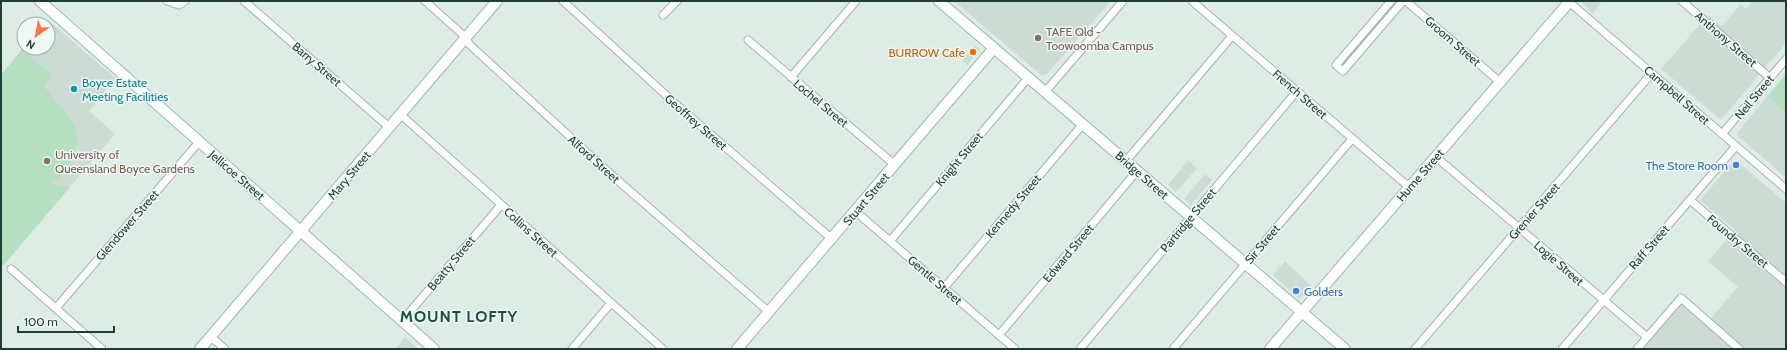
<svg xmlns="http://www.w3.org/2000/svg" width="1787" height="350" viewBox="0 0 1787 350" font-family="Cabin,sans-serif">
	<rect width="100%" height="100%" fill="#deece6"/>
	<!-- built -->
	<g fill="#ccdcd5">
		<polygon points="954,1 1111,1 1047,74 1042,76"/>
		<polygon points="1581,1 1602,1 1593,13 1581,2"/>
		<polygon points="1753,1 1786,1 1786,43 1721,120 1661,69 1708,15 1722,26 1741,4 1746,9"/>
		<polygon points="48,20 115,78 89,111 115,134 1,268 1,75 24,47 48,48 48,24 44,24"/>
		<polygon points="975,45 980,49 967,65 962,60"/>
		<polygon points="1767,97 1786,113 1786,178 1738,136 1737,133"/>
		<polygon points="1735,159 1786,203 1786,349 1634,349 1682,293 1711,318 1738,287 1708,261 1735,230 1700,200"/>
		<polygon points="1188,160 1197,168 1176,192 1168,185"/>
		<polygon points="1205,174 1212,180 1191,205 1184,199"/>
		<polygon points="1285,261 1311,286 1300,299 1273,275"/>
		<polygon points="405,337 417,348 416,349 395,349"/>
	</g>
	<!-- green -->
	<g fill="#b4e0c0">
		<polygon points="24,47 37,48 30,56 52,75 44,87 69,116 75,127 78,140 70,168 50,184 70,187 1,268 1,75"/>
		<polygon points="1786,74 1786,113 1767,97"/>
	</g>
	<g fill="none" stroke-linecap="round" stroke-linejoin="round">
		<!-- street casing -->
		<g stroke="#a1b4ad" stroke-width="9">
			<g id="street">
				<polyline points="167,1 179,5 185,1"/>
				<polyline points="244,1 389,127"/>
				<polyline points="425,1 462,34 470,45 615,178 769,312"/>
				<polyline points="563,1 679,107 832,239"/>
				<polyline points="1192,1 1409,187"/>
				<polyline points="1391,1 1336,65 1343,71 1403,1"/>
				<polyline points="1406,1 1500,82"/>
				<polyline points="1568,1 1786,189"/>
				<polyline points="1682,1 1770,78"/>
				<polyline points="663,15 677,1"/>
				<polyline points="748,40 895,165"/>
				<polyline points="791,77 856,1"/>
				<polyline points="1045,92 1123,1"/>
				<polyline points="400,114 663,349"/>
				<polyline points="1722,134 1786,59"/>
				<polyline points="1436,157 1647,337"/>
				<polyline points="1126,161 1232,36"/>
				<polyline points="1690,200 1786,282"/>
				<polyline points="855,211 1015,349"/>
				<polyline points="890,241 1028,78"/>
				<polyline points="11,269 102,349"/>
				<polyline points="944,288 1083,124"/>
				<polyline points="56,308 199,142"/>
				<polyline points="402,321 501,205"/>
				<polyline points="999,335 1137,171"/>
				<polyline points="211,337 225,349"/>
				<polyline points="572,349 611,303"/>
				<polyline points="1080,349 1297,91"/>
				<polyline points="1173,349 1352,139"/>
				<polyline points="1415,349 1652,73"/>
				<polyline points="1562,349 1736,146"/>
				<polyline points="1637,349 1681,298 1739,349"/>
			</g>
		</g>
		<!-- secondary casing -->
		<g stroke="#9cb9af" stroke-width="12">
			<g id="secondary">
				<polyline points="40,1 434,349"/>
				<polyline points="939,1 1345,349"/>
				<polyline points="200,349 497,1"/>
				<polyline points="737,349 994,48"/>
				<polyline points="1270,349 1570,1"/>
			</g>
		</g>
		<!-- street -->
		<use href="#street" stroke="#fff" stroke-width="7"/>
		<!-- secondary -->
		<use href="#secondary" stroke="#fff" stroke-width="10"/>
	</g>
	<!-- markers -->
	<g fill="#8d6e63" stroke="#eff8f4" stroke-width="1.5">
		<circle cx="1038" cy="38" r="4"/>
		<circle cx="47" cy="161" r="4"/>
	</g>
	<circle fill="#e8710a" stroke="#eff8f4" stroke-width="1.5" cx="973" cy="52" r="4"/>
	<circle fill="#0f9aa8" stroke="#eff8f4" stroke-width="1.5" cx="74" cy="89" r="4"/>
	<g fill="#3f7fe0" stroke="#eff8f4" stroke-width="1.5">
		<circle cx="1736" cy="165" r="4"/>
		<circle cx="1296" cy="291" r="4"/>
	</g>
	<g text-anchor="middle" dominant-baseline="central" stroke-width="3" stroke-linejoin="round" paint-order="stroke">
		<!-- education labels -->
		<g font-size="12" fill="#785e54" stroke="#eff8f4" text-anchor="start">
			<text x="1046" y="31">TAFE Qld -<tspan x="1046" dy="14">Toowoomba Campus</tspan></text>
			<text x="55" y="154">University of<tspan x="55" dy="14">Queensland Boyce Gardens</tspan></text>
		</g>
		<!-- street labels -->
		<g font-size="12" fill="#1e3e35" stroke="#eff8f4">
			<text transform="translate(1726 39) rotate(41)">Anthony Street</text>
			<text transform="translate(1453 41) rotate(41)">Groom Street</text>
			<text transform="translate(317 64) rotate(41)">Barry Street</text>
			<text transform="translate(1300 94) rotate(41)">French Street</text>
			<text transform="translate(1677 95) rotate(41)">Campbell Street</text>
			<text transform="translate(1754 97) rotate(-50)">Neil Street</text>
			<text transform="translate(821 103) rotate(40)">Lochel Street</text>
			<text transform="translate(696 122) rotate(41)">Geoffrey Street</text>
			<text transform="translate(594 159) rotate(42)">Alford Street</text>
			<text transform="translate(959 159) rotate(-50)">Knight Street</text>
			<text transform="translate(237 175) rotate(41)">Jellicoe Street</text>
			<text transform="translate(349 175) rotate(-50)">Mary Street</text>
			<text transform="translate(1142 175) rotate(41)">Bridge Street</text>
			<text transform="translate(1420 175) rotate(-49)">Hume Street</text>
			<text transform="translate(866 199) rotate(-50)">Stuart Street</text>
			<text transform="translate(1013 206) rotate(-50)">Kennedy Street</text>
			<text transform="translate(1534 211) rotate(-49)">Grenier Street</text>
			<text transform="translate(1188 220) rotate(-50)">Partridge Street</text>
			<text transform="translate(127 225) rotate(-49)">Glendower Street</text>
			<text transform="translate(531 232) rotate(42)">Collins Street</text>
			<text transform="translate(1738 241) rotate(40)">Foundry Street</text>
			<text transform="translate(1262 244) rotate(-50)">Sir Street</text>
			<text transform="translate(1649 247) rotate(-49)">Raff Street</text>
			<text transform="translate(1068 253) rotate(-50)">Edward Street</text>
			<text transform="translate(451 263) rotate(-50)">Beatty Street</text>
			<text transform="translate(1559 263) rotate(41)">Logie Street</text>
			<text transform="translate(935 280) rotate(41)">Gentle Street</text>
		</g>
		<!-- food labels -->
		<g font-size="12" fill="#c56008" stroke="#eff8f4" text-anchor="end">
			<text x="965" y="52">BURROW Cafe</text>
		</g>
		<!-- culture labels -->
		<g font-size="12" fill="#0d838f" stroke="#eff8f4" text-anchor="start">
			<text x="82" y="82">Boyce Estate<tspan x="82" dy="14">Meeting Facilities</tspan></text>
		</g>
		<!-- shop labels -->
		<g font-size="12" fill="#366cbe" stroke="#eff8f4" text-anchor="end">
			<text x="1728" y="165">The Store Room</text>
			<text x="1304" y="291" text-anchor="start">Golders</text>
		</g>
		<!-- district labels -->
		<g font-size="16" font-weight="bold" letter-spacing="1" fill="#175244" stroke="#eff8f4">
			<text x="459" y="316">MOUNT LOFTY</text>
		</g>
	</g>
	<!-- border -->
	<rect width="1787" height="350" fill="none" stroke="#1e3e35" stroke-width="4"/>
	<!-- north arrow -->
	<g transform="translate(36 36) rotate(212)"><circle r="19" fill="#eff8f4" stroke="#9baea8"/>
	<path d="M0-3L7 15L0 10L-7 15Z" fill="#ff7749"/>
	<text y="-6" font-size="11" font-weight="bold" text-anchor="middle" fill="#1e3e35">N</text>
	</g>
	<!-- scale -->
	<path d="M18 326v6h96v-6" fill="none" stroke="#1e3e35" stroke-width="2"/>
	<text x="24" y="326" font-size="12" fill="#1e3e35" stroke="#eff8f4" stroke-width="3" paint-order="stroke">100 m</text>
</svg>
